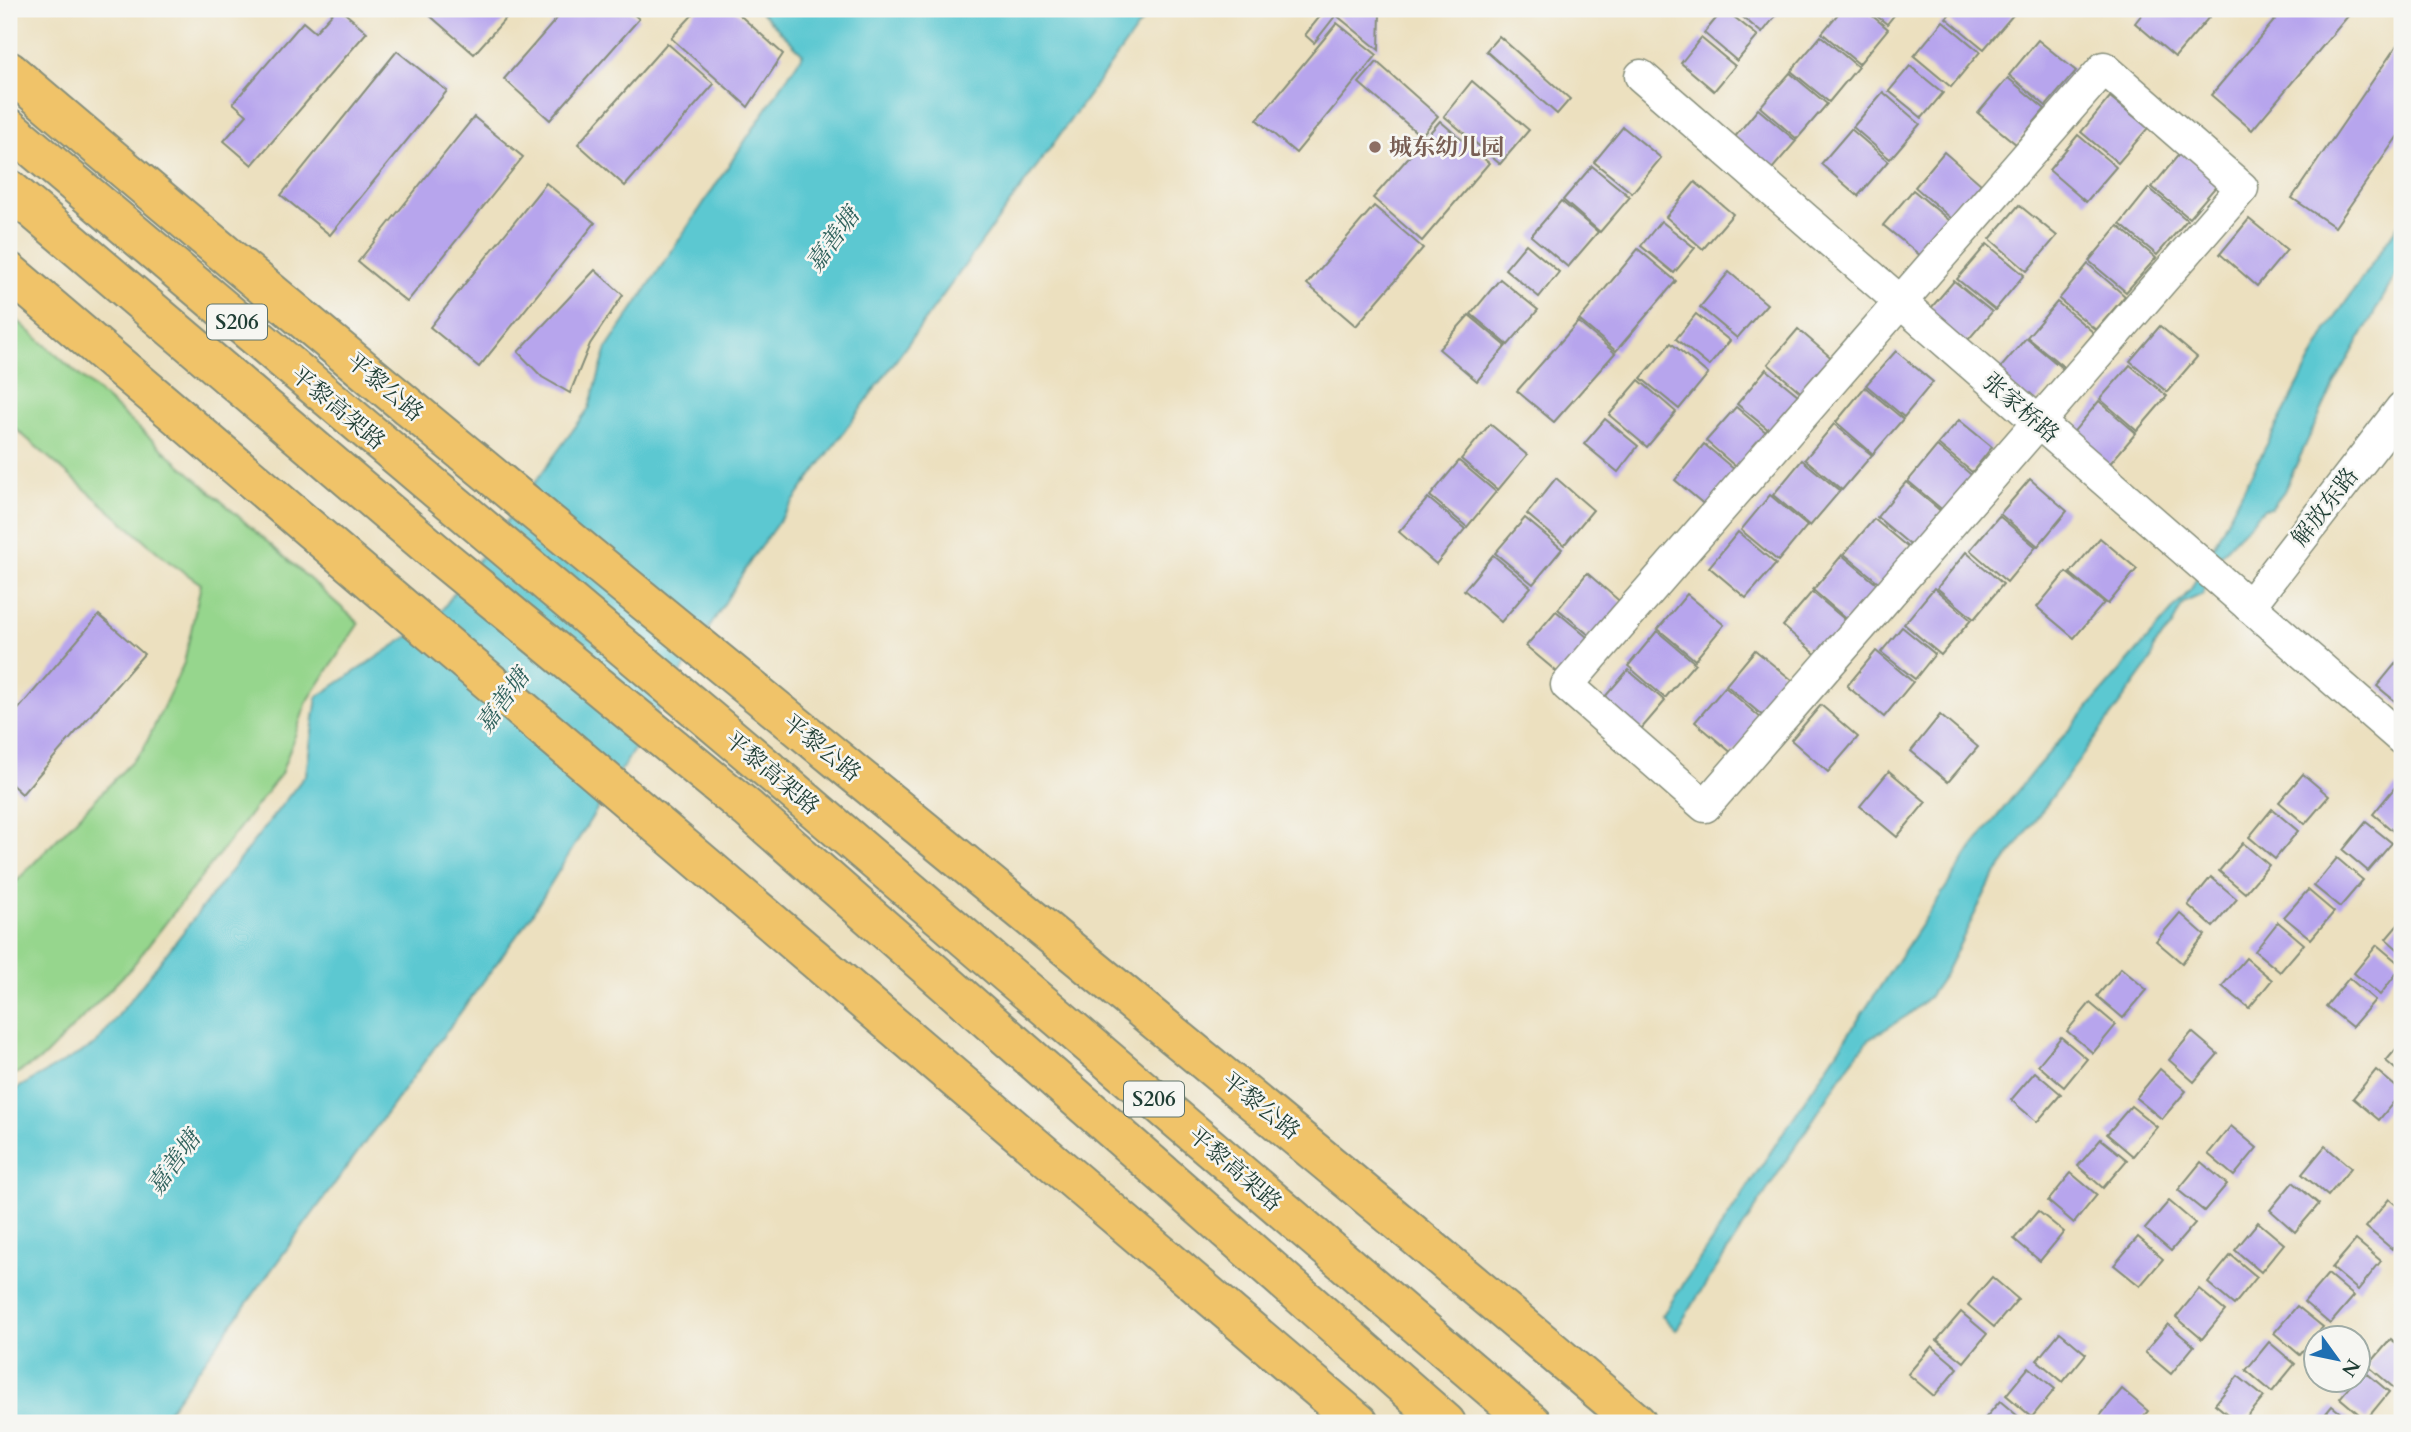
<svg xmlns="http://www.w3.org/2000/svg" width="2411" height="1432" viewBox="0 0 2411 1432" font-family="Cardo,'Noto Serif SC',serif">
	<rect width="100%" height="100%" fill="#f6f6f2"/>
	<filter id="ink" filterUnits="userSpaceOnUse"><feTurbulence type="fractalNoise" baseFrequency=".0143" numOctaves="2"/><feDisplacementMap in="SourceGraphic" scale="14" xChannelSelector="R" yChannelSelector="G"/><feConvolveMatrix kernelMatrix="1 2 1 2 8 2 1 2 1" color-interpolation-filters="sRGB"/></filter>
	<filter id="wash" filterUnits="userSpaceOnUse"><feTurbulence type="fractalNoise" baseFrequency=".00686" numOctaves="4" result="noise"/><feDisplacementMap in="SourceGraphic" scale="28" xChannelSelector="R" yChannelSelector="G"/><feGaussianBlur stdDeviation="1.57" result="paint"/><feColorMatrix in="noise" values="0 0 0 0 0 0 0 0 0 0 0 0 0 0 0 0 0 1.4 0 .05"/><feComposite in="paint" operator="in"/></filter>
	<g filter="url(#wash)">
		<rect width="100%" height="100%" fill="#ece0bf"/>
		<!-- green -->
		<polygon fill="#96d68d" stroke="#5a8a60" stroke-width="2" points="9,313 359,623 307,702 281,774 130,969 43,1058 9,1078 9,889 143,750 184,663 201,584 168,561 9,423"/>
		<!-- water -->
		<g fill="#5bc8d1" stroke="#3d8282" stroke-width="2">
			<polygon points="758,9 1151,9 753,557 529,919 159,1423 9,1423 9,1093 96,1044 306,774 317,697 436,618 589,408 607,348 803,54"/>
			<polygon points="2402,219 2402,264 2333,386 2284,491 2271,508 2264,509 2214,561 2203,594 2183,603 2171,628 2155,645 2151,661 1991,881 1945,974 1929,997 1908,1015 1868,1040 1848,1066 1676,1330 1662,1316 1972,848 2035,769 2191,589 2327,330"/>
		</g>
		<g id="blocks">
			<!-- building -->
			<g fill="#b7a5ed">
				<polygon points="336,9 340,9 367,32 252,165 224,141 247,115 233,103 303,22 315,32"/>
				<polygon points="430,9 514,9 474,54 427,13"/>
				<polygon points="565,9 628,9 639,19 550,120 504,79"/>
				<polygon points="698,9 733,9 783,54 748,107 671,38"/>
				<polygon points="1326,9 1376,9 1380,12 1379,50 1336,15 1314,43 1305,35"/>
				<polygon points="1724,9 1758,36 1737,61 1704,33"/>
				<polygon points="1733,9 1781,9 1762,33"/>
				<polygon points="1842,9 1864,9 1888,29 1859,64 1822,33"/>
				<polygon points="1868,9 1899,9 1887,24"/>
				<polygon points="1954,9 2006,9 2013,15 1984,49 1946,18"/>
				<polygon points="2146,9 2216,9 2175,57 2135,23"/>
				<polygon points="2284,9 2354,9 2252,130 2211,95"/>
				<polygon points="1943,21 1980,52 1951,87 1914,56"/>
				<polygon points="1337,23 1377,55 1296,153 1257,120"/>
				<polygon points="1499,36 1570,99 1557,114 1486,51"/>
				<polygon points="1821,36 1858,67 1829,102 1791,71"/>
				<polygon points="1701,38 1735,66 1714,91 1681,63"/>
				<polygon points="2402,38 2402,130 2335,227 2292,198"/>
				<polygon points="2038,40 2076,71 2046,106 2009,75"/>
				<polygon points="667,43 714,84 625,186 578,144"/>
				<polygon points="397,51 447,91 330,235 281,195"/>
				<polygon points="1377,62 1438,116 1421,136 1359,83"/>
				<polygon points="1910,66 1943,93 1922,118 1889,91"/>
				<polygon points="1790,73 1827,104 1797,139 1760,107"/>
				<polygon points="2008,78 2045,109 2016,144 1978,113"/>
				<polygon points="1472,81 1529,130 1500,164 1444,116"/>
				<polygon points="1883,92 1920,124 1890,159 1853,127"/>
				<polygon points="2110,97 2148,128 2118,163 2081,132"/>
				<polygon points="1758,109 1796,141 1766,176 1729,144"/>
				<polygon points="474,117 523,157 407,302 358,262"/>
				<polygon points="1440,121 1489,163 1422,241 1373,198"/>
				<polygon points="1623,127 1661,158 1632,193 1594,162"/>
				<polygon points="1851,129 1888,161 1858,196 1821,164"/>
				<polygon points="2078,135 2116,167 2086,202 2049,170"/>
				<polygon points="1944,152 1981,184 1952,219 1915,187"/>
				<polygon points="2181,152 2219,183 2189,218 2152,187"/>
				<polygon points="1592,166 1630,197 1600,232 1563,200"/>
				<polygon points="1695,182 1733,214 1703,249 1666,217"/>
				<polygon points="546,183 595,223 479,367 430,327"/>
				<polygon points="2149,188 2187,220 2157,255 2120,224"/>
				<polygon points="1913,190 1950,221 1921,256 1883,225"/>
				<polygon points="1561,201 1598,232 1568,267 1531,236"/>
				<polygon points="2019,205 2057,236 2027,271 1990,239"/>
				<polygon points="1374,206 1423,248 1356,326 1307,284"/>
				<polygon points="2249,219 2287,250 2257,286 2220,254"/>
				<polygon points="1661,221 1695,248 1674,273 1641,246"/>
				<polygon points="2118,226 2156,258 2126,292 2089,261"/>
				<polygon points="1526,244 1559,272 1539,297 1505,269"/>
				<polygon points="1987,244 2024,275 1995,310 1957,279"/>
				<polygon points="1638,249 1676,281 1616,351 1579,320"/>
				<polygon points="2088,264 2125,296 2096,330 2059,299"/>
				<polygon points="595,270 623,295 590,344 570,393 542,377 518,352"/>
				<polygon points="1729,272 1767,304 1737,338 1700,307"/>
				<polygon points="1500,279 1538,310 1508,345 1471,314"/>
				<polygon points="1954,281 1992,312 1962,347 1925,315"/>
				<polygon points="2057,302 2094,333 2065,368 2027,337"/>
				<polygon points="1696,314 1730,341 1709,366 1676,339"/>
				<polygon points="1469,315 1506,346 1477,381 1439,349"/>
				<polygon points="1578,322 1615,353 1554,422 1517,391"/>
				<polygon points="2160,326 2197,357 2167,392 2130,361"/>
				<polygon points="1798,329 1835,361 1805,396 1768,364"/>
				<polygon points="2026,338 2063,369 2034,404 1996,373"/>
				<polygon points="1671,343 1708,374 1679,409 1641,378"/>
				<polygon points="1896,351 1933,382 1904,417 1866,385"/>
				<polygon points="2130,365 2167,396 2137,431 2100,399"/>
				<polygon points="1766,369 1804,400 1775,435 1737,404"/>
				<polygon points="1639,380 1676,412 1647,447 1609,415"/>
				<polygon points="1865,387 1903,419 1873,454 1836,422"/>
				<polygon points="2099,401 2136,433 2107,467 2070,436"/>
				<polygon points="1736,407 1773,438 1743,473 1706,441"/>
				<polygon points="1605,419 1638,446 1618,472 1584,444"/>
				<polygon points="1959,420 1992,447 1972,472 1938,444"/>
				<polygon points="1490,424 1527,455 1498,490 1461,459"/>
				<polygon points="1834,424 1872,455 1842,490 1805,459"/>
				<polygon points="1704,444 1742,476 1712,511 1675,480"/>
				<polygon points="1937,446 1975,478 1945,512 1908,481"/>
				<polygon points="1802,460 1840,491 1810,526 1773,495"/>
				<polygon points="1459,461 1496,492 1467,527 1430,496"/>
				<polygon points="1556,478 1593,510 1564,545 1527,514"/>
				<polygon points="2030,479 2067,511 2038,546 2000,514"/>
				<polygon points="1906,482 1943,513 1914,548 1877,517"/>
				<polygon points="1770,495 1807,526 1778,561 1741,530"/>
				<polygon points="1428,498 1465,529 1436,564 1399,532"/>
				<polygon points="1999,516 2036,547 2007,582 1970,550"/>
				<polygon points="1525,518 1562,549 1533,584 1495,553"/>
				<polygon points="1874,519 1911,550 1882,585 1844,554"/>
				<polygon points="1738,532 1776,564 1746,598 1709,567"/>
				<polygon points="2100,538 2137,569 2108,604 2070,573"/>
				<polygon points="1966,552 2003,584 1974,619 1937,588"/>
				<polygon points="1493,555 1531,587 1501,622 1464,590"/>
				<polygon points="1842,555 1879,586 1850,622 1813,590"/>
				<polygon points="2066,572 2104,603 2074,638 2037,607"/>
				<polygon points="1587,573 1624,605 1595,640 1558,609"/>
				<polygon points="1934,588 1971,620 1941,655 1904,624"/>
				<polygon points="1812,592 1849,623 1820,658 1783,626"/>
				<polygon points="1687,594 1724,625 1695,660 1658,629"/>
				<polygon points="1556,611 1593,642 1563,677 1526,646"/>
				<polygon points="99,615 144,654 22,794 9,782 9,720"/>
				<polygon points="1902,627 1935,654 1915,679 1881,652"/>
				<polygon points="1657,631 1695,663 1665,698 1628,666"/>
				<polygon points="1755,650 1793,681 1763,716 1726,685"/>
				<polygon points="1876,651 1913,682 1884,717 1847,686"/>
				<polygon points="2400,658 2402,659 2402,707 2377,686"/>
				<polygon points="1628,670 1665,701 1635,736 1598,705"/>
				<polygon points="1725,687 1762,719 1733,754 1695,722"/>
				<polygon points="1821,705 1858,737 1828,772 1791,740"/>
				<polygon points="1940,715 1978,747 1948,782 1911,751"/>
				<polygon points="1889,771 1926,802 1897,837 1860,806"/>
				<polygon points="2303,774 2329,796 2305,824 2279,802"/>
				<polygon points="2396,786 2402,791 2402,832 2399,836 2373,814"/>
				<polygon points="2272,809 2298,831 2275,859 2249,837"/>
				<polygon points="2366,822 2392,843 2368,871 2343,850"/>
				<polygon points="2243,843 2269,865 2245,893 2219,871"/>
				<polygon points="2337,858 2363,880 2340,907 2314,886"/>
				<polygon points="2211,877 2237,899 2213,927 2188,905"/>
				<polygon points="2308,890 2334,912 2311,939 2284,917"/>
				<polygon points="2180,913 2205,935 2182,963 2156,941"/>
				<polygon points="2402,920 2402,953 2386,939"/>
				<polygon points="2278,922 2304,944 2280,972 2255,951"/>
				<polygon points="2377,945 2402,966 2380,995 2354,973"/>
				<polygon points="2246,958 2272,980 2249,1008 2222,986"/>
				<polygon points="2121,968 2147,990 2123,1018 2097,996"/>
				<polygon points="2349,978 2375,1000 2352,1027 2326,1006"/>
				<polygon points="2090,1003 2116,1025 2093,1053 2067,1031"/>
				<polygon points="2192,1032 2218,1054 2194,1082 2169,1060"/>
				<polygon points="2061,1037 2087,1059 2064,1087 2038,1065"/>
				<polygon points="2402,1042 2402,1075 2386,1061"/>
				<polygon points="2160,1069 2186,1091 2162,1119 2136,1098"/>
				<polygon points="2376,1070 2402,1092 2379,1120 2353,1098"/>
				<polygon points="2035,1072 2061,1094 2037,1122 2011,1100"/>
				<polygon points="2131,1106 2157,1127 2133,1156 2107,1134"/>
				<polygon points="2231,1126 2257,1148 2234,1176 2208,1154"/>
				<polygon points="2101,1139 2127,1160 2103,1188 2078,1166"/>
				<polygon points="2325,1146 2351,1168 2328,1196 2302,1174"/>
				<polygon points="2201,1162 2227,1184 2204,1211 2178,1190"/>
				<polygon points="2071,1173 2097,1195 2074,1223 2048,1201"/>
				<polygon points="2293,1182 2319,1204 2295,1232 2270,1210"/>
				<polygon points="2389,1199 2402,1210 2402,1236 2392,1249 2366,1227"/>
				<polygon points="2169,1201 2195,1223 2171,1251 2145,1229"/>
				<polygon points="2038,1211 2064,1232 2040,1261 2014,1239"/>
				<polygon points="2258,1222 2284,1244 2261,1272 2235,1250"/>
				<polygon points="2138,1237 2163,1259 2140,1286 2114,1265"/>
				<polygon points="2356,1240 2381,1261 2358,1290 2332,1268"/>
				<polygon points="2231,1255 2257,1277 2234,1305 2208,1283"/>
				<polygon points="2328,1274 2354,1296 2330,1324 2304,1302"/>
				<polygon points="1992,1277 2018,1299 1994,1327 1968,1305"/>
				<polygon points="2199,1289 2225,1311 2202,1339 2176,1317"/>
				<polygon points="2297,1306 2323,1327 2300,1355 2274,1333"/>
				<polygon points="1961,1312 1987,1334 1964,1362 1937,1340"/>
				<polygon points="2168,1324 2194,1346 2171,1374 2145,1352"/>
				<polygon points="2060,1332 2086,1354 2063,1382 2037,1360"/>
				<polygon points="2391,1339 2402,1348 2402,1378 2394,1388 2368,1366"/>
				<polygon points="2269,1342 2295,1364 2272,1392 2246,1370"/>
				<polygon points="1932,1346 1958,1368 1934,1396 1908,1374"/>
				<polygon points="2029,1367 2055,1389 2032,1417 2006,1395"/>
				<polygon points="2363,1370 2389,1392 2366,1420 2340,1398"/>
				<polygon points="2238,1376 2264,1397 2242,1423 2238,1423 2215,1404"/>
				<polygon points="2122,1389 2148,1411 2138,1423 2106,1423 2099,1417"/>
				<polygon points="2000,1401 2026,1423 1981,1423"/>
				<polygon points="2332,1406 2353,1423 2318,1423"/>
			</g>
		</g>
	</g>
	<g filter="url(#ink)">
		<use href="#blocks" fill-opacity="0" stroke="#868e7a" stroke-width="2"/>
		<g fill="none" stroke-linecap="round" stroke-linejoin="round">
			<!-- minor casing -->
			<g stroke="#868e7a" stroke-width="35">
				<g id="minor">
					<polygon points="2104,68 2242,188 1705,806 1567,685"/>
					<polyline points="1641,76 2402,739"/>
					<polyline points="2249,606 2402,408"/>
				</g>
			</g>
			<!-- major casing -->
			<g stroke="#868e7a" stroke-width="42">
				<g id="major">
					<path d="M9,71C545,530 1100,965 1637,1423"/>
					<polyline points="9,272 1359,1423"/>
				</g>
			</g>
			<!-- highway casing -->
			<g stroke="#868e7a" stroke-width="42">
				<g id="highway">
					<polyline points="9,128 776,776 1532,1423"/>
					<polyline points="9,189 434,551 748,809 1446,1423"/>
				</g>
			</g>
			<!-- minor -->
			<use href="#minor" stroke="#fff" stroke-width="32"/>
			<!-- major -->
			<use href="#major" stroke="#f0c369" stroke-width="38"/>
			<!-- highway -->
			<use href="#highway" stroke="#f0c369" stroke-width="38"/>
		</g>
	</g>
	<!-- markers -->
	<circle fill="#8d6e63" stroke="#f6f6f2" stroke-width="2.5" cx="1375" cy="147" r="7"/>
	<g text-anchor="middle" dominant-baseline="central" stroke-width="5" stroke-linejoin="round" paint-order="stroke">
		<!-- shield labels -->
		<g fill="#f6f6f2" stroke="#60746d" stroke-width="2">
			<rect x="207" y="304.5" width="60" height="35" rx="5"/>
			<rect x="1124" y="1081.5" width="60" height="35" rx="5"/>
		</g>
		<g font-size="21" font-weight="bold" fill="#1f3d34">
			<text x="237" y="322">S206</text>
			<text x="1154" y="1099">S206</text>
		</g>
		<!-- education labels -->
		<g font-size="23" font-weight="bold" fill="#785e54" stroke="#f6f6f2" text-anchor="start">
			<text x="1389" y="147">城东幼儿园</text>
		</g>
		<!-- street labels -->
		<g font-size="23" fill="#1f3d34" stroke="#f6f6f2">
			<text transform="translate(385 387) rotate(40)">平黎公路</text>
			<text transform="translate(338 408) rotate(40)">平黎高架路</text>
			<text transform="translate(2021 408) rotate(41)">张家桥路</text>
			<text transform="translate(2325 507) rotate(-52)">解放东路</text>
			<text transform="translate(822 748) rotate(39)">平黎公路</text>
			<text transform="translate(772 773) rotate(40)">平黎高架路</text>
			<text transform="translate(1261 1106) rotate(39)">平黎公路</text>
			<text transform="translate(1235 1169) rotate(41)">平黎高架路</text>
		</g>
		<!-- water labels -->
		<g font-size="24" font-style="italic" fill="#2e605b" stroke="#f6f6f2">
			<text transform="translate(833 240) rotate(-54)">嘉善塘</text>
			<text transform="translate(503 701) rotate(-54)">嘉善塘</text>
			<text transform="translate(174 1163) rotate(-54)">嘉善塘</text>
		</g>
	</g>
	<!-- margin -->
	<rect width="2411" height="1432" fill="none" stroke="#f6f6f2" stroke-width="35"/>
	<!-- north arrow -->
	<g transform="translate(2337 1359) rotate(123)"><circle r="33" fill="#f6f6f2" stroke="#a0aca6" stroke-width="2"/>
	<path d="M0-5L12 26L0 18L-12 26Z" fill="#1f6fb2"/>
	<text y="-10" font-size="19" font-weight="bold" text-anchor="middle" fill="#1f3d34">N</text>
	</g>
</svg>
